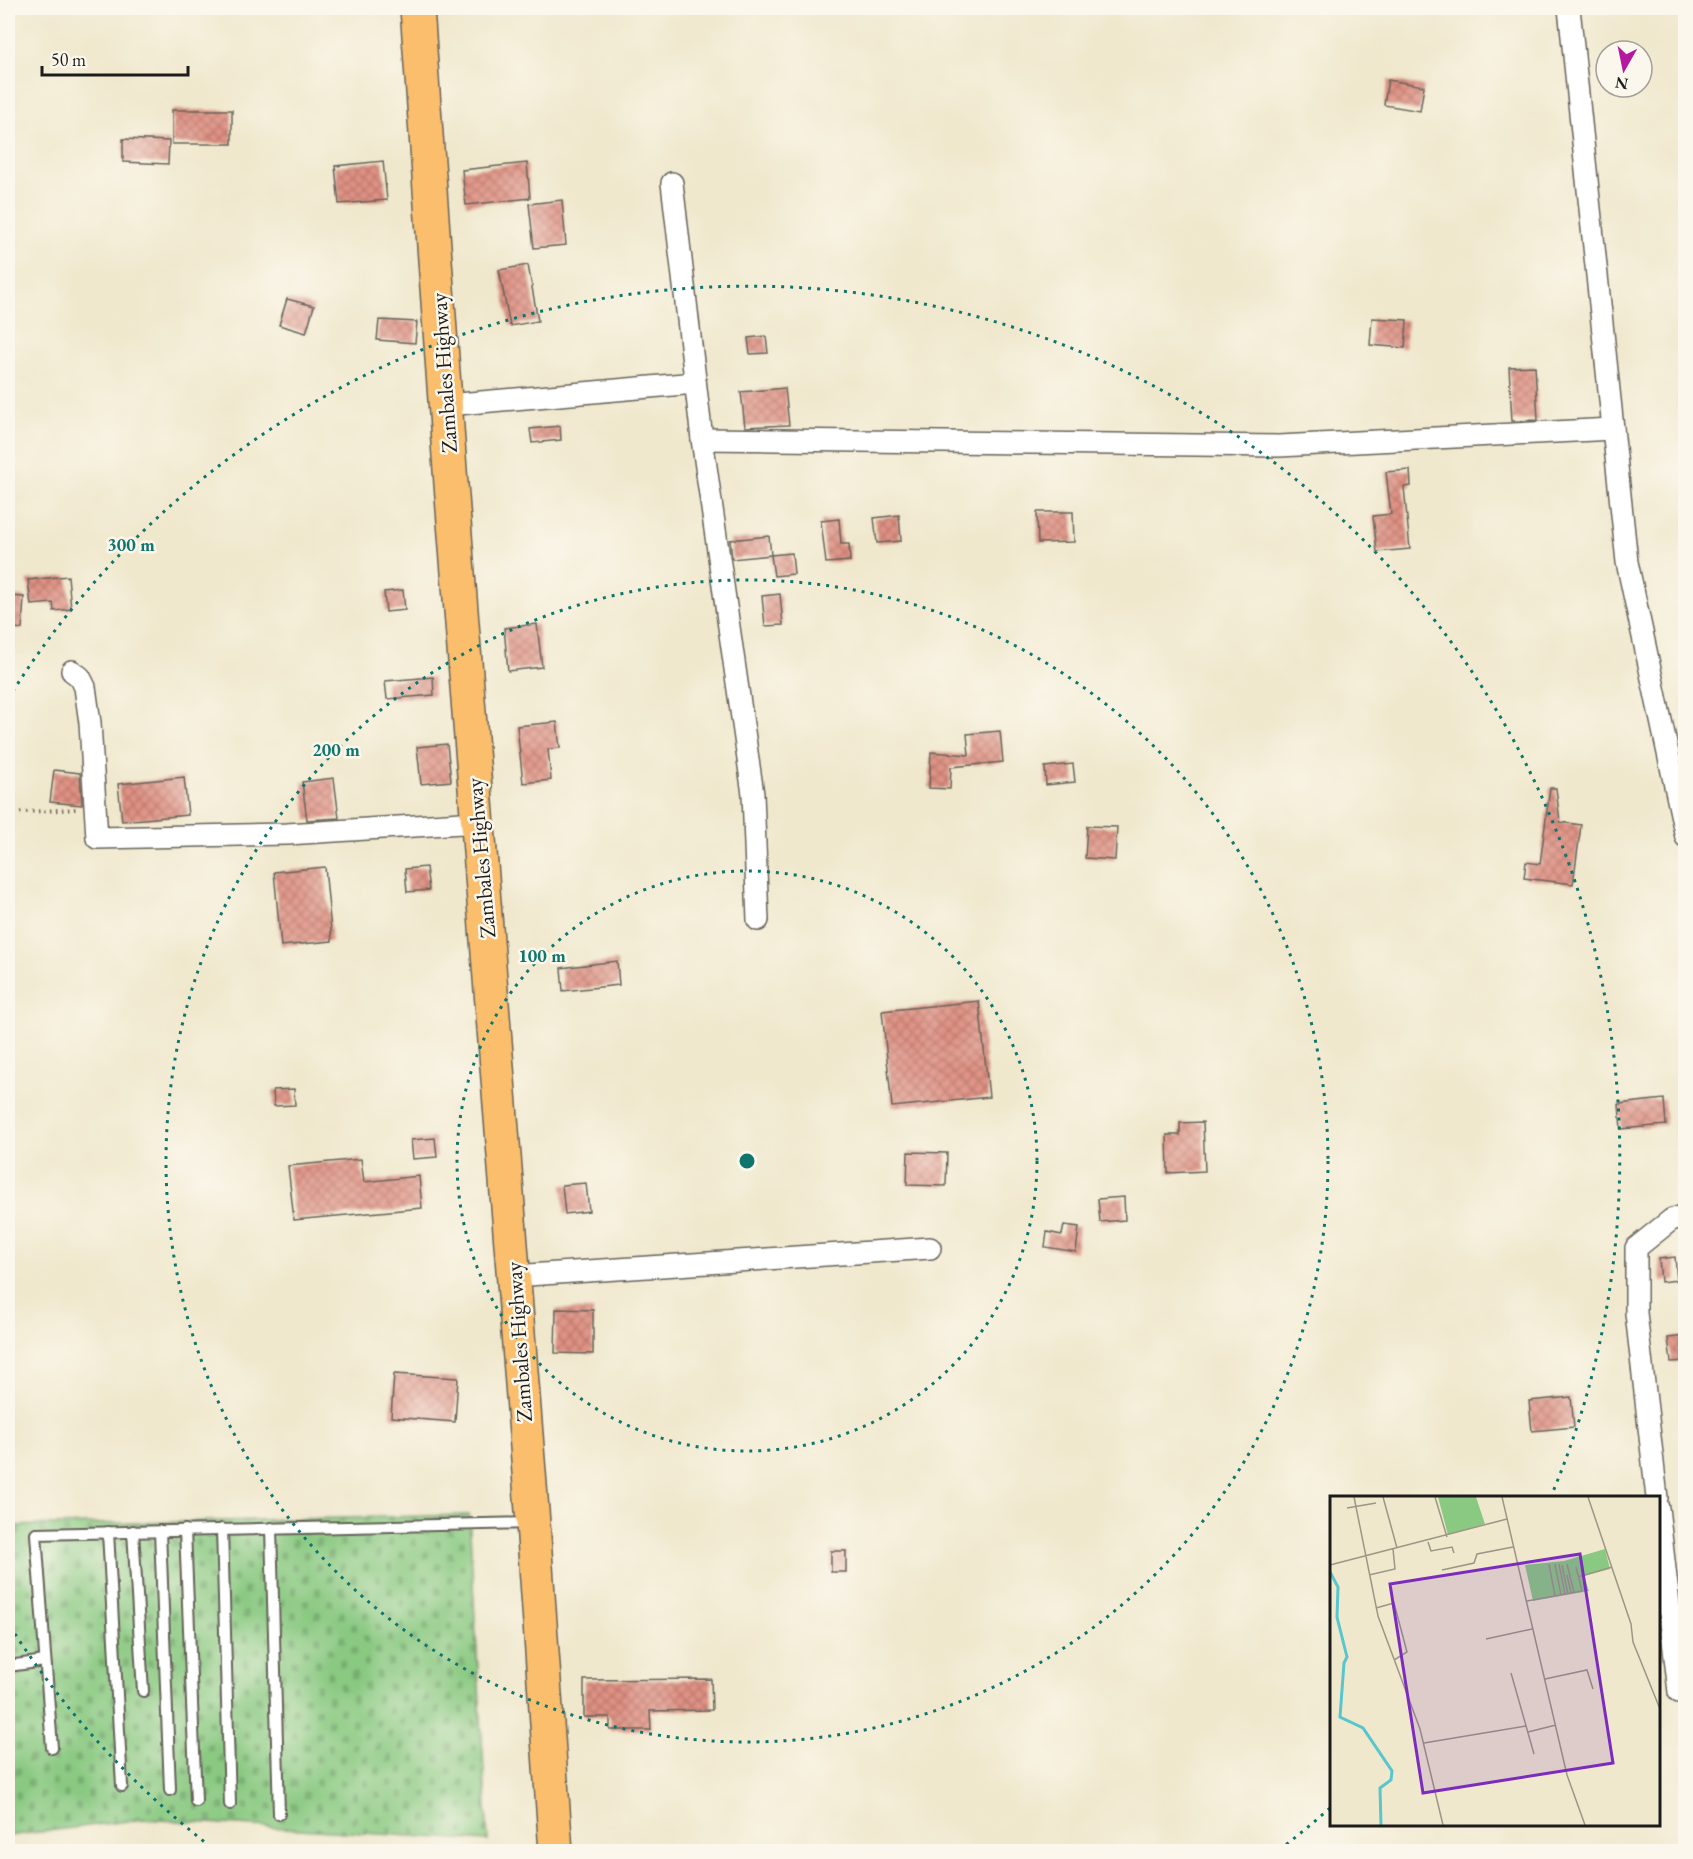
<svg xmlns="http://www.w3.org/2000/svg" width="1693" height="1859" viewBox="0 0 1693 1859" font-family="'EB Garamond',serif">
	<defs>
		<pattern id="cemetery-stones" width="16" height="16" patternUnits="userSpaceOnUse" patternTransform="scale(1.5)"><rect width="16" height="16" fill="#89c981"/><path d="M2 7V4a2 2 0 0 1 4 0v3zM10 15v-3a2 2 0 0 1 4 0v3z" fill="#76ac6f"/></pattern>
		<pattern id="building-cross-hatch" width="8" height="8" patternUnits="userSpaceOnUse" patternTransform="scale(1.5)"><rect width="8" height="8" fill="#e09284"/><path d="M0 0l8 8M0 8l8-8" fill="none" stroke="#b5766b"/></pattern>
	</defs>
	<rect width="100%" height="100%" fill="#fbf7ec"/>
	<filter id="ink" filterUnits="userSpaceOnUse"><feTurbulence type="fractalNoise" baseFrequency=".0167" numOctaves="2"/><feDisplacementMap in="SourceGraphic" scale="12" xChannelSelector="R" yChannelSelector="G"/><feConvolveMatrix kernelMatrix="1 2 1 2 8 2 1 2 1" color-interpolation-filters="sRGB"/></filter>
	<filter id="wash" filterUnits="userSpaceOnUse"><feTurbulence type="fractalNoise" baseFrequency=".008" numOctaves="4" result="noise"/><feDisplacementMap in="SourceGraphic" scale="24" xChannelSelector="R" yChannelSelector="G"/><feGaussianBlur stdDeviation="1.35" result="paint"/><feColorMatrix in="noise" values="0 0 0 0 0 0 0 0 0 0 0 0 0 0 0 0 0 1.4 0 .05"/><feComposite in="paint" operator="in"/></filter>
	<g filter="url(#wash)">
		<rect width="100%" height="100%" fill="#f0e8cd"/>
		<!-- cemetery -->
		<polygon fill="url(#cemetery-stones)" stroke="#52724e" stroke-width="1.5" points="469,1515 488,1841 144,1819 8,1836 8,1526"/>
		<g id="blocks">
			<!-- building -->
			<g fill="url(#building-cross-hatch)">
				<polygon points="1388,80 1424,86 1420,111 1384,105"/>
				<rect x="172" y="110" width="60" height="34"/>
				<polygon points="123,139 169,141 168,164 123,162"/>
				<polygon points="383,161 387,200 339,204 335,166"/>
				<polygon points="527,163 530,198 466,205 462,170"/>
				<polygon points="562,200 566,245 534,248 529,204"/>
				<polygon points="528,265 538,321 510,326 499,270"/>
				<polygon points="287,299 314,306 306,333 279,325"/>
				<polygon points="1372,318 1407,320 1405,348 1370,345"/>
				<polygon points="379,320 417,322 415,343 377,340"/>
				<polygon points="766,336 768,353 750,354 748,338"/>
				<polygon points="1535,366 1538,420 1512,421 1509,367"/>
				<polygon points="785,388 789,425 745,427 741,392"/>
				<polygon points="560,426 561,440 532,443 530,429"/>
				<polygon points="1410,470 1411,486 1404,487 1410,549 1377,552 1373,516 1391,514 1386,472"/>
				<polygon points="1037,512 1073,512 1074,542 1038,543"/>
				<polygon points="899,515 901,541 877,543 874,518"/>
				<polygon points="839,519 841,544 849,544 850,561 826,563 821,521"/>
				<polygon points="769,536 771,555 732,559 730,540"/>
				<polygon points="792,553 794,574 774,576 771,555"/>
				<polygon points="68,576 71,609 54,611 53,603 31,605 28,580"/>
				<polygon points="403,590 405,610 386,612 384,592"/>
				<polygon points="780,594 783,625 765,626 762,596"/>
				<polygon points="8,596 24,597 22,629 8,627"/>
				<polygon points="537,624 542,667 508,671 504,628"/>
				<polygon points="433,677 434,695 387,699 385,681"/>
				<polygon points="557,722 560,748 548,749 551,780 523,783 517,726"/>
				<polygon points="1000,731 1003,762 951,767 950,789 929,788 931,752 969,755 967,734"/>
				<polygon points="447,744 451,781 421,784 417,747"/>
				<polygon points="1073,764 1075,782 1046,785 1045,767"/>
				<polygon points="54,770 80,773 82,805 50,802"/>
				<polygon points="184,777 188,815 122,821 118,784"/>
				<polygon points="334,778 339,818 307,820 302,782"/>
				<polygon points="1550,788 1556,788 1560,822 1581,825 1573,884 1524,878 1526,862 1540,864"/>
				<polygon points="1087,826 1117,827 1115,860 1085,858"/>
				<polygon points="325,867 332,941 281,946 274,872"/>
				<polygon points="426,867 429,890 407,892 405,869"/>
				<polygon points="617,961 619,985 563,991 561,968"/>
				<polygon points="979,1001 989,1097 892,1107 882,1011"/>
				<polygon points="294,1089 295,1105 274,1106 273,1090"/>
				<polygon points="1664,1099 1666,1125 1621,1129 1619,1104"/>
				<polygon points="1203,1122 1205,1171 1168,1173 1167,1135 1180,1135 1180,1123"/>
				<polygon points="435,1138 437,1157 413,1159 411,1140"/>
				<polygon points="908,1152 947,1153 946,1186 907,1185"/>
				<polygon points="361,1159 364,1182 419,1176 422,1208 294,1220 288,1166"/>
				<polygon points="586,1183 589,1211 565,1214 562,1185"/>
				<polygon points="1124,1197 1125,1220 1100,1222 1098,1199"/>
				<polygon points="1064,1225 1079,1227 1076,1252 1045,1247 1047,1232 1062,1235"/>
				<polygon points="1675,1257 1677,1280 1661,1282 1659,1259"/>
				<polygon points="556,1309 593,1310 593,1354 555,1353"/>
				<polygon points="1686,1336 1686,1361 1671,1362 1668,1338"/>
				<polygon points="394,1374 458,1378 455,1422 391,1417"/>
				<polygon points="1571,1397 1574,1427 1532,1431 1529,1401"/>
				<rect x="831" y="1551" width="15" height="21"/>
				<polygon points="711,1679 712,1710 650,1711 651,1730 610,1730 610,1717 584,1717 584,1680"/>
			</g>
		</g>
	</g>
	<g filter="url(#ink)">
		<use href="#blocks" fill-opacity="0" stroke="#66635a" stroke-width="1.5"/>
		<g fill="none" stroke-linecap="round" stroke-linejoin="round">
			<!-- lane casing -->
			<g stroke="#66635a" stroke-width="14">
				<g id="lane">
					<polyline points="271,1528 279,1814"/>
					<polyline points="222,1529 230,1804"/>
					<polyline points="185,1530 196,1801"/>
					<polyline points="133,1531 143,1691"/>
					<polyline points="160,1531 170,1790"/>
					<polyline points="108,1532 122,1786"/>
					<polyline points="8,1666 45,1661"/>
					<polyline points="52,1748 36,1534 531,1523"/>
				</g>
			</g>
			<!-- street casing -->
			<g stroke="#66635a" stroke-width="24">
				<g id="street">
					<polyline points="1569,8 1627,562 1686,837"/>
					<polyline points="672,183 702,439 753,794 758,920"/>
					<polyline points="447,405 695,383"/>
					<polyline points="702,439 1279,446 1613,429"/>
					<polyline points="72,671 80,677 85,687 90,723 97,838 287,834 478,822"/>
					<polyline points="513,1276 930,1248"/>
					<polyline points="1657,1498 1636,1313 1636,1248 1671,1220 1686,1215"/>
					<polyline points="1658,1508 1679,1692 1686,1691"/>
				</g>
			</g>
			<!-- primary casing -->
			<g stroke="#66635a" stroke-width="36">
				<polyline id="primary" points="417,8 451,484 533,1523 556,1852"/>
			</g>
			<!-- path -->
			<polyline stroke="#66635a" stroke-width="4" stroke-dasharray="1.5 4.5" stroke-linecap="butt" points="8,813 76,809"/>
			<!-- lane -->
			<use href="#lane" stroke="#fff" stroke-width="10"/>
			<!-- street -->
			<use href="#street" stroke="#fff" stroke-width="21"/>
			<!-- primary -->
			<use href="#primary" stroke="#fabe6d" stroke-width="33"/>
		</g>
	</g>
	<!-- distance rings -->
	<g fill="none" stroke="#0f766e" stroke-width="3" stroke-dasharray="3 6">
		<circle cx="747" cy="1161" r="290"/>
		<circle cx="747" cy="1161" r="581"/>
		<path d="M1330 1808A871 871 0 0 1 1283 1847M211 1847A871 871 0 0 1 8 1623M8 699A871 871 0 0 1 1552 1494"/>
	</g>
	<g text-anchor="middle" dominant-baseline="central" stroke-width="5" stroke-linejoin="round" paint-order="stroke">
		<!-- street labels -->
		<g font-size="22" fill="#1c1c1c" stroke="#fbf7ec">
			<text transform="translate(444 373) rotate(-94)">Zambales Highway</text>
			<text transform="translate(481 858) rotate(-95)">Zambales Highway</text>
			<text transform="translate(519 1342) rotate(-94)">Zambales Highway</text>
		</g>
	</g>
	<!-- overview -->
	<g transform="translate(1330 1496)">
		<rect width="330" height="330" fill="#f0e8cd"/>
		<path d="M275,53L280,73L254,80L259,95L203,105L195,69L234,65Z" fill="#89c981"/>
		<path d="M108,1H146L155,28L118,39Z" fill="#89c981"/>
		<path fill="none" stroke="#58c6cc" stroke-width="3" d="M0,76L8,91L7,121L17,161L14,167L10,221L33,232L62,275L61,284L50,292L51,329"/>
		<path fill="none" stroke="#9b9686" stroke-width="1.5" d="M24,1L48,120L90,233L113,329M53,1L67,52M105,1L117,41M172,1L237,279L255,329M258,1L301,128L303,146L330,213M17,12L46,7M98,46L101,55L122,51L124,57M219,68L225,100M225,68L231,99M229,68L235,98M237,68L244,97M0,69L177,23M232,69L238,98M112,74L144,67L147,58L183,51M39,79L65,73L63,53M237,79L241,97M248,81L282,71M197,105L252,95L246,71M46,112L64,107L77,156L64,164M156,143L202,133M181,177L204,258M215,183L257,174L263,193M198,236L226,229M94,247L196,230"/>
		<path fill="#7b2cbf" fill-opacity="0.15" stroke="#7b2cbf" stroke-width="3" d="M250,58L283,267L93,297L60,88Z"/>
		<rect width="330" height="330" fill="none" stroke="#1c1c1c" stroke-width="3"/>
	</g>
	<circle cx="747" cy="1161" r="9" fill="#0f766e" stroke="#fbf7ec" stroke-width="3"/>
	<g font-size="18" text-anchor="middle" font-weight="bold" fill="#0f766e" stroke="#fbf7ec" stroke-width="5" stroke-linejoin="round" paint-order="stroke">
		<text x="131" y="551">300 m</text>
		<text x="336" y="756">200 m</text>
		<text x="542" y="962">100 m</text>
	</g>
	<!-- margin -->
	<rect width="1693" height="1859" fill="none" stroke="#fbf7ec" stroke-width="30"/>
	<!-- north arrow -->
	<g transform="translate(1624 69) rotate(189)"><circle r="28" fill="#fbf7ec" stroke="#a29f99" stroke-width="1.5"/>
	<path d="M0-4.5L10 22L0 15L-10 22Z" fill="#b5179e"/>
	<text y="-9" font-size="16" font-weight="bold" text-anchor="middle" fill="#1c1c1c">N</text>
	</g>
	<!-- scale -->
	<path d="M42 66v9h146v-9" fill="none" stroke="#1c1c1c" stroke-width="3"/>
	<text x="51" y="66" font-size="18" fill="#1c1c1c" stroke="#fbf7ec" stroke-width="4.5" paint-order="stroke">50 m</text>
</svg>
